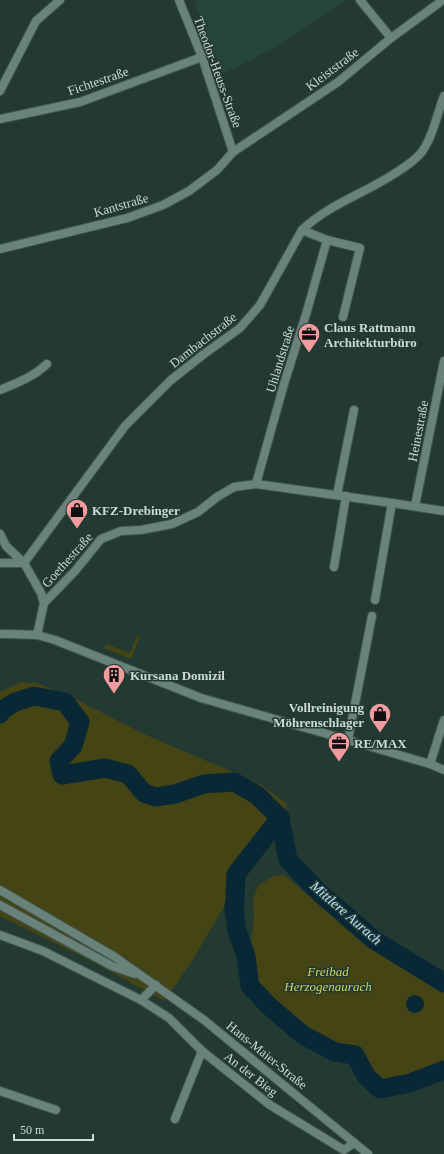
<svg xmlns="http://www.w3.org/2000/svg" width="444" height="1154" viewBox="0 0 444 1154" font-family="'Times New Roman',serif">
	<rect width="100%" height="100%" fill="#233a32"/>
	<!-- built -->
	<polygon fill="#27463b" points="196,0 346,0 270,50 223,74 194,1"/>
	<!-- green -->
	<g fill="#454414">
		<polygon points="137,636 140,637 131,659 104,648 106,644 130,653"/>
		<polygon points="21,682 37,683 75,699 144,734 190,754 240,775 263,786 288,805 226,903 191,963 164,1001 95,963 0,916 0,692"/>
		<polygon points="284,875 309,896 320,893 374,940 444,983 444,1070 410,1083 380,1089 366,1076 355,1055 335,1052 303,1035 269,1006 250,986 250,952 254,918 253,900 258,886 273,876"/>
	</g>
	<!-- water -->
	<circle fill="#092836" cx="415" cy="1004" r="9"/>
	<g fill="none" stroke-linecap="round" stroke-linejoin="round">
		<!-- river -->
		<g stroke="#092836" stroke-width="19">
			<polyline points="0,714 1,711 15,702 34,696 65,702 80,722 73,746 59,761 62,775 105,768 128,774 144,793 156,797 175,794 204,784 234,782 257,795 280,818 236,874 235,898 234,910 237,931 246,956 250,986 269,1006 303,1035 335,1052 355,1055 366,1076 380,1089 410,1083 444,1070"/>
			<polyline points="280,818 288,860 320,893 374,940 444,983"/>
		</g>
		<!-- minor casing -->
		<g stroke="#41554e" stroke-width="10">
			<g id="minor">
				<polyline points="179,0 202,57 233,152"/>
				<polyline points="360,0 391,38"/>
				<polyline points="0,91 36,21 60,0"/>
				<polyline points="0,119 80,102 202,57"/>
				<polyline points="302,230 327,240 360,248 343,317"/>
				<polyline points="0,249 127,218 163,205 189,191 217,170 233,152 338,82 391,38 443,0"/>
				<path d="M0,390C17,383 33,377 47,364"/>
				<polyline points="256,484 284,384 307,311 327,240"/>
				<polyline points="337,495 354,410"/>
				<polyline points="415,506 444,361"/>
				<polyline points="0,534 6,546 24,563"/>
				<polyline points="0,563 24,563"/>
				<polyline points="334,567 346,496"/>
				<polyline points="375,600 392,503"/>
				<polyline points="44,603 75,571 101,539 121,531 141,530 172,524 198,512 217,497 234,487 256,484 392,503 444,511"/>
				<polyline points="37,635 55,640 201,698 348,740 430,764 444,770"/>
				<polyline points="348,740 372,616"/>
				<polyline points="430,764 444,720"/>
				<polyline points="0,935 43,951 141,1000 169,1018 202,1051 270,1105 344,1150 354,1143"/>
				<polyline points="141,1000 156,985"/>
				<polyline points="0,1091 56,1110"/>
				<polyline points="175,1119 202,1051"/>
			</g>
		</g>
		<!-- tertiary casing -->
		<g stroke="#41554e" stroke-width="10">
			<g id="tertiary">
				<path d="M0,634H10L37,635L44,603L41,593L24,563L125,426L171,380L204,354L240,328L260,305L302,230C329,204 366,193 397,172C405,167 414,161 421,153C433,137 437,114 444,96"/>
				<polyline points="0,890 115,957 204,1020 368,1154"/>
				<polyline points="0,905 112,966 135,974"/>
			</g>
		</g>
		<!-- minor -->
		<use href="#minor" stroke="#6a837a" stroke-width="8"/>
		<!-- tertiary -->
		<use href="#tertiary" stroke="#6a837a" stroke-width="8"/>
	</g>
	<!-- icons -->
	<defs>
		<g id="office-pin" transform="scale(1.15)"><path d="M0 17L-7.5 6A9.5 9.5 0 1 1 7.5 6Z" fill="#f49b9f" stroke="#233a32"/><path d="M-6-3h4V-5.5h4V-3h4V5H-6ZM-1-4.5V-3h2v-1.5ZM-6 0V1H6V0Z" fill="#111"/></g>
		<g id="shop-pin" transform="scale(1.15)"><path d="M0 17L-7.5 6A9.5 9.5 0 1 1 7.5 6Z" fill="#f49b9f" stroke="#233a32"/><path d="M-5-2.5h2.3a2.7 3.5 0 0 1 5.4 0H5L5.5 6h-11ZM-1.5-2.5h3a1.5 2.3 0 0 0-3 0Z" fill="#111"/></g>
		<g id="building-pin" transform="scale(1.15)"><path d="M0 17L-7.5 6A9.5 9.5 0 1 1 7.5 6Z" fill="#f49b9f" stroke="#233a32"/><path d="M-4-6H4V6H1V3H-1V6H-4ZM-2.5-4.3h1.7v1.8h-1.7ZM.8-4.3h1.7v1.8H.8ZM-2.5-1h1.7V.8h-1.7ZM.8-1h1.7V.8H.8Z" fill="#111"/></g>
	</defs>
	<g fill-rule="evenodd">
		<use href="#office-pin" x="309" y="334"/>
		<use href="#shop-pin" x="77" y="510"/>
		<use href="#building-pin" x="114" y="675"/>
		<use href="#shop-pin" x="380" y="714"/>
		<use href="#office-pin" x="339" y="743"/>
	</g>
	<g text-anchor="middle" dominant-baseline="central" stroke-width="3" stroke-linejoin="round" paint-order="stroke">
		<!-- street labels -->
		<g font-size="13" fill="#cddad5" stroke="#233a32">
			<text transform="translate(332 69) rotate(-37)">Kleiststraße</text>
			<text transform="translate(218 72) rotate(70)">Theodor-Heuss-Straße</text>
			<text transform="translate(98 81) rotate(-19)">Fichtestraße</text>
			<text transform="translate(121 205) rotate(-16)">Kantstraße</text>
			<text transform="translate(203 340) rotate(-38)">Dambachstraße</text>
			<text transform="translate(280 359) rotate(-73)">Uhlandstraße</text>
			<text transform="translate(418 431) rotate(-79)">Heinestraße</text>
			<text transform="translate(67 560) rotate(-48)">Goethestraße</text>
			<text transform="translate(267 1055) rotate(39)">Hans-Maier-Straße</text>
			<text transform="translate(251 1074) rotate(38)">An der Bieg</text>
		</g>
		<!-- poi labels -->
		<g font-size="13" font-weight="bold" fill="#cddad5" stroke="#233a32" text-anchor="start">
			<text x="324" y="327">Claus Rattmann<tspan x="324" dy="15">Architekturbüro</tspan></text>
			<text x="92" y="510">KFZ-Drebinger</text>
			<text x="130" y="675">Kursana Domizil</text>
			<text x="364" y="707" text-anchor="end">Vollreinigung<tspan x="364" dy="15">Möhrenschlager</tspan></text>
			<text x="354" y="743">RE/MAX</text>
		</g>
		<!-- park labels -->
		<g font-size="13" font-style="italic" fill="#d1d15c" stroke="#233a32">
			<text x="328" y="971">Freibad<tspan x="328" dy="15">Herzogenaurach</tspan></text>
		</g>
		<!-- water labels -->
		<g font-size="14" font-style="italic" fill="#b8e3fb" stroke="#233a32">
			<text transform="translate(346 913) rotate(41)">Mittlere Aurach</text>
		</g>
	</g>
	<!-- scale -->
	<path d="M14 1134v6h79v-6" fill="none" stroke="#cddad5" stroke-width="2"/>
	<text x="20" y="1134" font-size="12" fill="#cddad5" stroke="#233a32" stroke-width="3" paint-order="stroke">50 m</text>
</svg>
